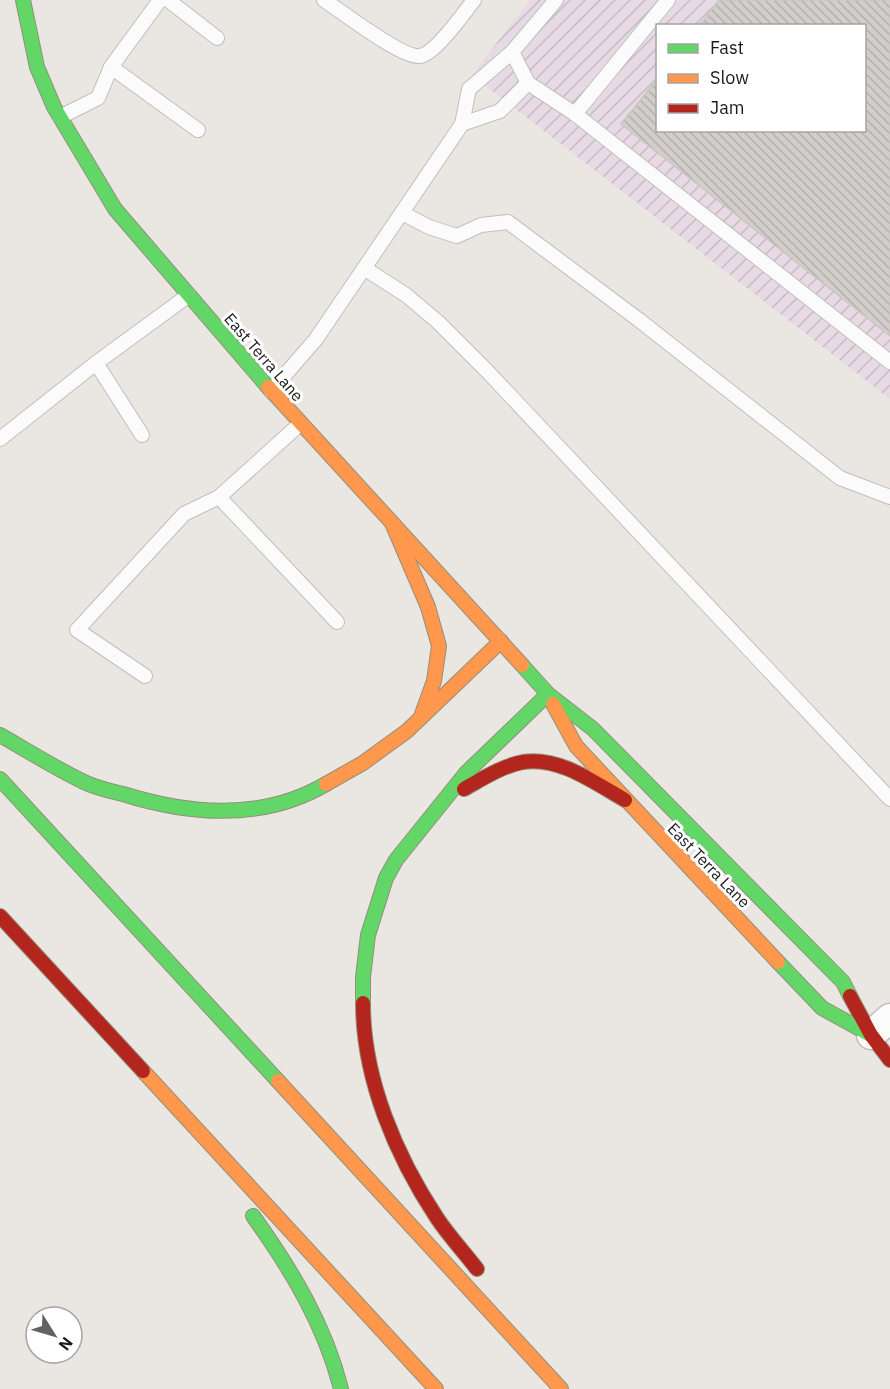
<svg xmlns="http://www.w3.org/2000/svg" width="890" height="1389" viewBox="0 0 890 1389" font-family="'IBM Plex Sans',sans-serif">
	<defs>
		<pattern id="industrial-furrows" width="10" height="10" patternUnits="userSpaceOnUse" patternTransform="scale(1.5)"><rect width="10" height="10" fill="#e7dae4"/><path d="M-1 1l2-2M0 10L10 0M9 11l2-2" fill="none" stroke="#c6bac3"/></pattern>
		<pattern id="building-back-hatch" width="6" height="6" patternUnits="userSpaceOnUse" patternTransform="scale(1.5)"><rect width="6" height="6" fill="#d2cecb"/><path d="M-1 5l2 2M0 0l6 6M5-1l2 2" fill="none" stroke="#b4b0ae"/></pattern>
	</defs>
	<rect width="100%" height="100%" fill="#eae6e2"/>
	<!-- industrial -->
	<path fill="url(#industrial-furrows)" fill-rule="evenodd" d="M530,0H890V399L472,75ZM658,26H864V130H658Z"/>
	<!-- building -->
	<polygon fill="url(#building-back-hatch)" stroke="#cdc7c4" stroke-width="1.5" points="719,0 890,0 890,336 621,124 658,78 658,130 864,130 864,26 699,26"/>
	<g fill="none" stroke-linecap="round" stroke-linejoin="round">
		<!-- lane casing -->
		<g stroke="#c1bfbd" stroke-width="16">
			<g id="lane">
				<polyline points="168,0 217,38"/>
				<path d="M324,0C341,11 403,59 420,56C435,54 464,13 474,0"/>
				<polyline points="556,0 512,52 528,83 575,114 890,362"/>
				<polyline points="111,67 198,130"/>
				<polyline points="575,114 668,0"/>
				<polyline points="60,117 98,98 111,67 160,0"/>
				<polyline points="462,124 500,111 528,83"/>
				<polyline points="402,213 429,227 457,236 481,225 508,222 639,320 840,478 890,497"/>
				<polyline points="364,268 406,295 438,322 487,371 890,799"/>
				<polyline points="271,391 316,339 462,124 469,89 512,52"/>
				<polyline points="142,435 96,363 189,295"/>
				<polyline points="0,439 96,363"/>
				<polyline points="219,497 337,622"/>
				<polyline points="145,676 77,630 184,514 219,497 300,424"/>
			</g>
		</g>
		<!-- street casing -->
		<g stroke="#c1bfbd" stroke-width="31">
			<polyline id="street" points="871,1035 890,1018"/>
		</g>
		<!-- fast casing -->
		<g stroke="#94907b" stroke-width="16">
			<g id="fast">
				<polyline points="23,0 37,67 54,107 115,209 268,387"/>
				<polyline points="522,665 548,694 593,729 843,982 850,996"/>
				<path d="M0,735C28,751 55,768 84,782C96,788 110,791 123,794C190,815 263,821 326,784"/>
				<polyline points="0,779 278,1081"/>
				<polyline points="778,962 822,1008 871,1035"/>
				<polyline points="363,1003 363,977 368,935 386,878 396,860 466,773 548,694"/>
				<path d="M253,1216C291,1269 325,1325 341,1389"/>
			</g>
		</g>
		<!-- slow casing -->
		<g stroke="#94907b" stroke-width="16">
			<g id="slow">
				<polyline points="268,387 522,665"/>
				<polyline points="392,523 428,607 439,646 434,681 422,714"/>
				<polyline points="553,704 576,746 778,962"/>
				<polyline points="326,784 363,763 407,731 501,641"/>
				<polyline points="143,1071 436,1389"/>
				<polyline points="278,1081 561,1389"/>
			</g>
		</g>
		<!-- jam casing -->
		<g stroke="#94907b" stroke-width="16">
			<g id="jam">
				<path d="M464,789C482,779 502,766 523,762C559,756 595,783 625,800"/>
				<polyline points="0,916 143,1071"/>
				<polyline points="850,996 871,1035 890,1060"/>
				<path d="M363,1003C363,1079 396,1156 437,1218C449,1236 464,1252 477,1269"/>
			</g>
		</g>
		<!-- lane -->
		<use href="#lane" stroke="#fcfbfb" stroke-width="14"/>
		<!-- street -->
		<use href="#street" stroke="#fcfbfb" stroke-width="28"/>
		<!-- fast -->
		<use href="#fast" stroke="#63d668" stroke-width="14"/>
		<!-- slow -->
		<use href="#slow" stroke="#ff974d" stroke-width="14"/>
		<!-- jam -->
		<use href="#jam" stroke="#b3261e" stroke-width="14"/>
	</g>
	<g text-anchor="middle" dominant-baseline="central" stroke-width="6" stroke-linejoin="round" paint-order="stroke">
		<!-- street labels -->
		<g font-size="16" fill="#1b1b1b" stroke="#fff">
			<text transform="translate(264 357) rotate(49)">East Terra Lane</text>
			<text transform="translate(709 865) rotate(46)">East Terra Lane</text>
		</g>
	</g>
	<!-- legend -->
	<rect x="656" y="24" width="210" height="108" fill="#ffffff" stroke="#a4a4a4" stroke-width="1.5"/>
	<rect x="668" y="44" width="30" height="9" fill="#63d668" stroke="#a4a4a4" stroke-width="1.5"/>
	<text x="710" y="54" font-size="18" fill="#1b1b1b">Fast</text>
	<rect x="668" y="74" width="30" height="9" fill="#ff974d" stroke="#a4a4a4" stroke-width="1.5"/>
	<text x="710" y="84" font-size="18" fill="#1b1b1b">Slow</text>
	<rect x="668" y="104" width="30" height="9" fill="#b3261e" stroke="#a4a4a4" stroke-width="1.5"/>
	<text x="710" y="114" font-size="18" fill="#1b1b1b">Jam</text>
	<!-- north arrow -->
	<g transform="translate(54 1335) rotate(127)"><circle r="28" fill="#ffffff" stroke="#a4a4a4" stroke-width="1.5"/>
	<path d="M0-4.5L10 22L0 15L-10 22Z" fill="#636261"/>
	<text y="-9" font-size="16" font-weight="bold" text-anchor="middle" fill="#1b1b1b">N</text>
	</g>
</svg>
